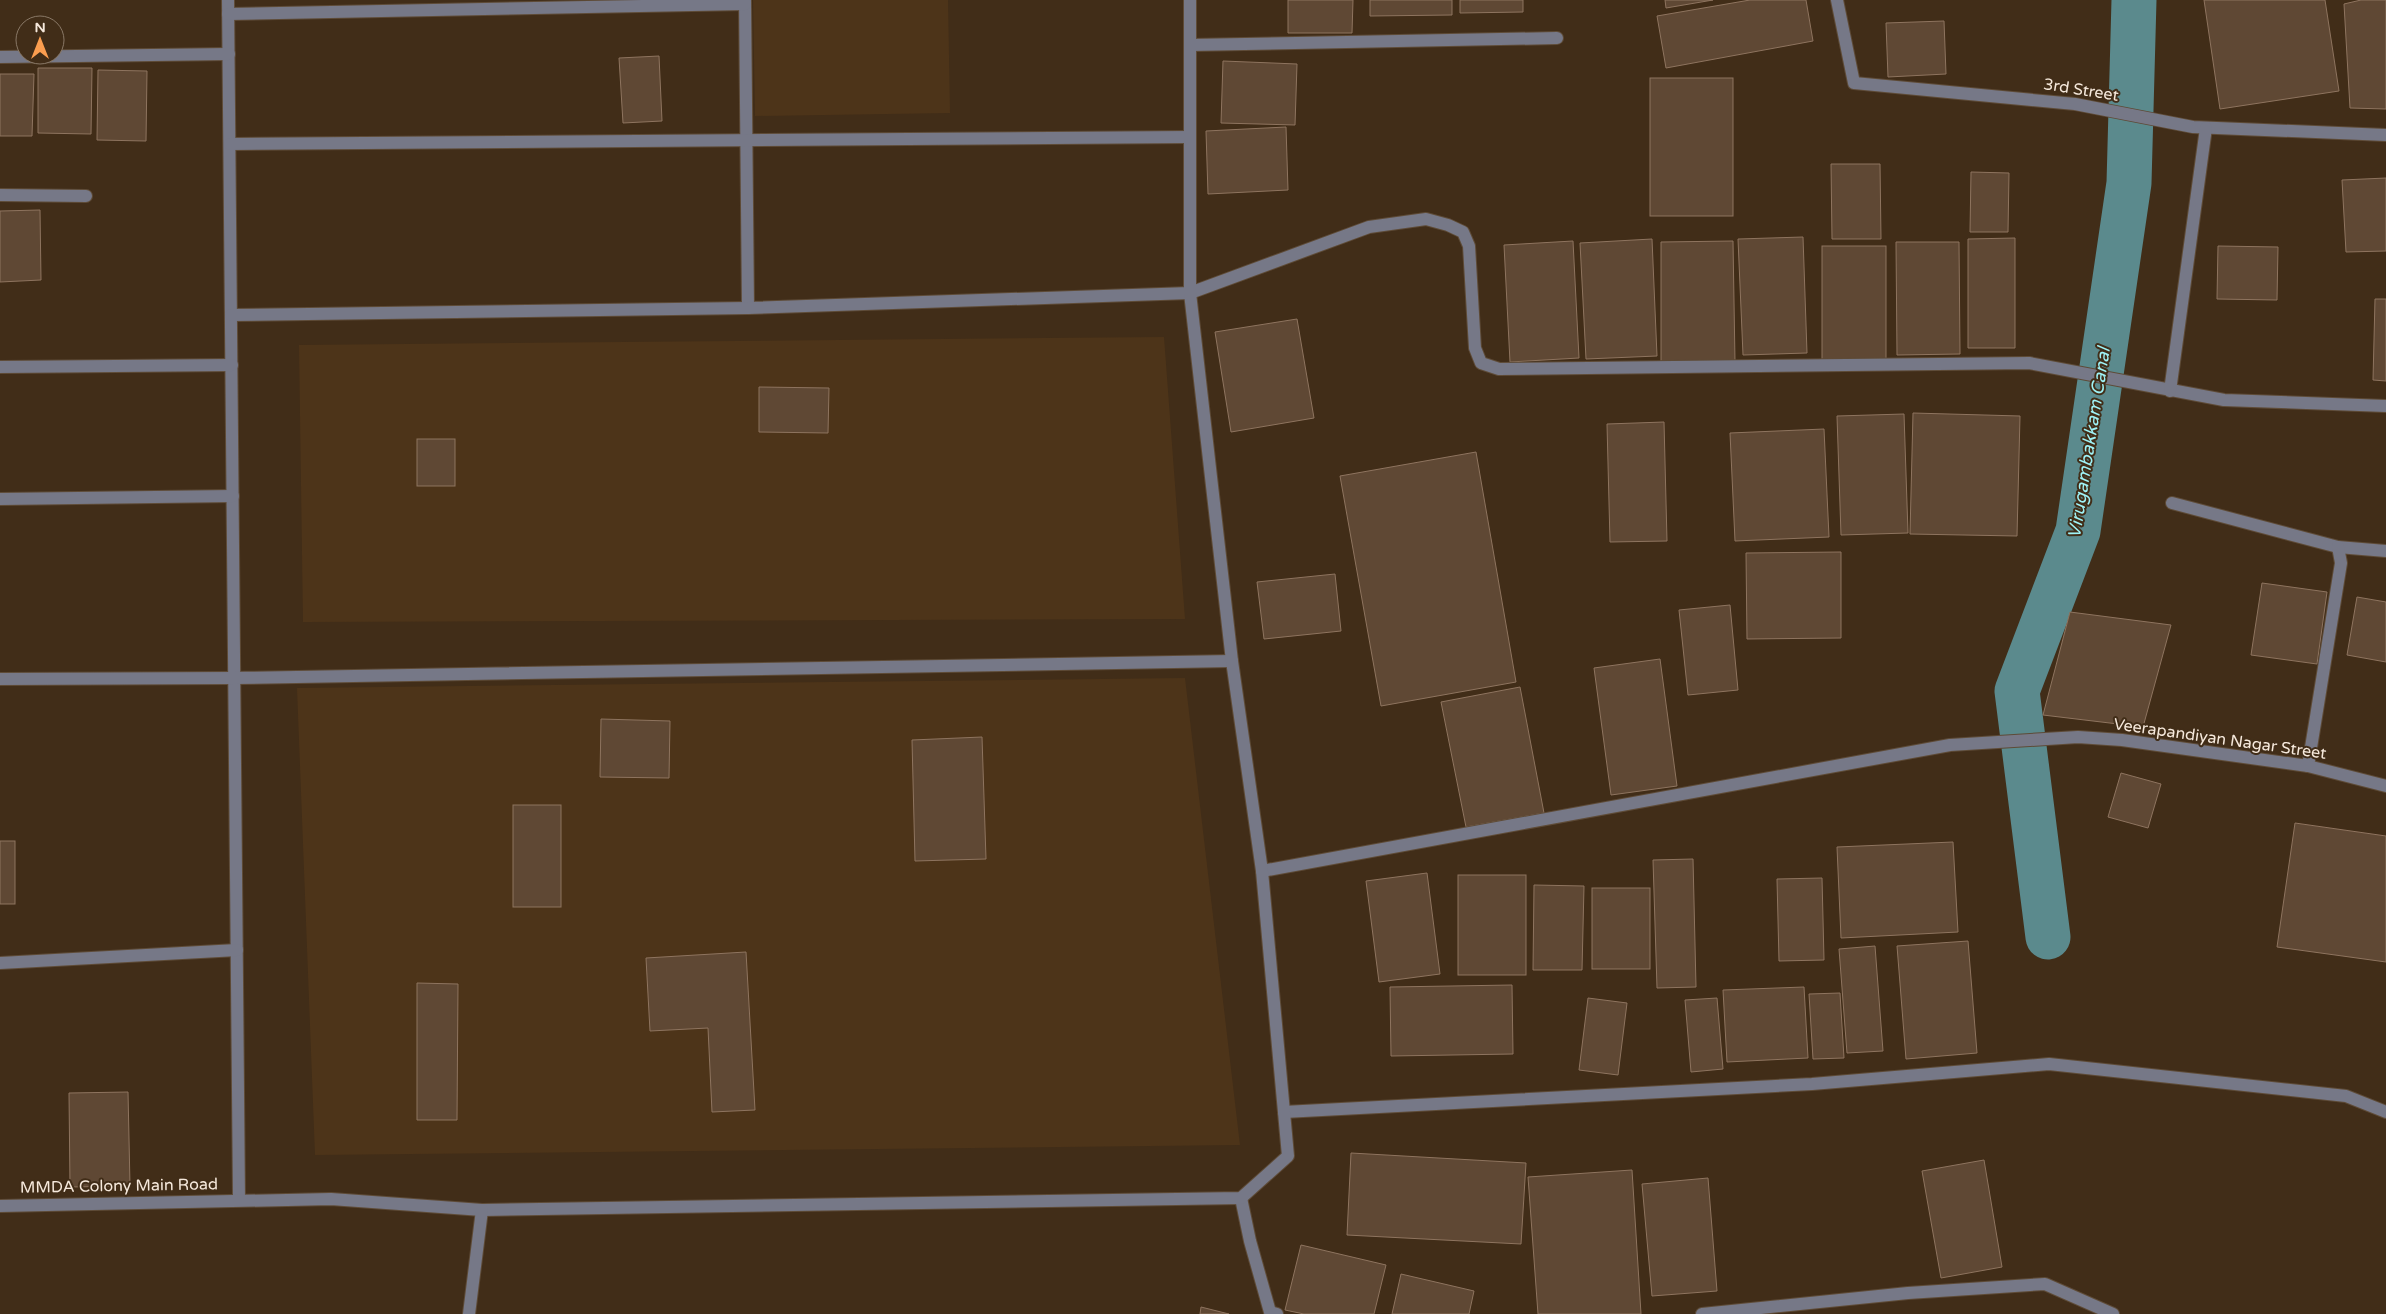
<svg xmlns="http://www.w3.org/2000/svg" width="2386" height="1314" viewBox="0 0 2386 1314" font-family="'Varela Round',sans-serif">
	<rect width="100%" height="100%" fill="#412d18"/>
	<!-- built -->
	<g fill="#4d3419">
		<polygon points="753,0 948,0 950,113 755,116"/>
		<polygon points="1164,337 1185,619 303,622 299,345"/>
		<polygon points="1185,678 1240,1145 315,1155 297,688"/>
	</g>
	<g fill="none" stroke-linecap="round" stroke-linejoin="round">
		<!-- canal -->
		<polyline stroke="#5b8a8d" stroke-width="45" points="2048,937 2017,691 2078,531 2129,183 2134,0"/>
	</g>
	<!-- building -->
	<g fill="#5f4834" stroke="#8e745f">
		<polygon points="1288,0 1353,0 1352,33 1288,33"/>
		<polygon points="1370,0 1452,0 1452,15 1370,16"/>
		<polygon points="1460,0 1523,0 1523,12 1460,13"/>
		<polygon points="1665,0 1713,0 1666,8"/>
		<polygon points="1750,0 1806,0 1813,41 1666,68 1657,16"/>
		<polygon points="2204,0 2325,0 2339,91 2220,109"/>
		<polygon points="2361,0 2386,0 2386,109 2350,108 2344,4"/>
		<polygon points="1944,21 1946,74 1888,77 1886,23"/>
		<polygon points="659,56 662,121 623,123 619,58"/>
		<polygon points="1223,61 1297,64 1295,125 1221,123"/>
		<polygon points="38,68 92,68 91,134 38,133"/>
		<polygon points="98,70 147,71 146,141 97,140"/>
		<polygon points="0,74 34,74 32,136 0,136"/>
		<rect x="1650" y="78" width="83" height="138"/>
		<polygon points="1286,127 1288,190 1208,194 1206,131"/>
		<polygon points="1831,164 1880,164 1881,239 1832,239"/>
		<polygon points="1971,172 2009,173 2008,232 1970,232"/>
		<polygon points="2386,178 2386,251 2346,252 2342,180"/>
		<polygon points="40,210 41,280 0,282 0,211"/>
		<polygon points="1803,237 1807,353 1743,355 1738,239"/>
		<polygon points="2015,238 2015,348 1968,348 1968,239"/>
		<polygon points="1652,239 1657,356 1586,359 1580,243"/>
		<polygon points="1573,241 1579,358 1510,362 1504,245"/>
		<polygon points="1733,241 1735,362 1661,363 1661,242"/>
		<polygon points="1896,242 1959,242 1960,354 1897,355"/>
		<rect x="1822" y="246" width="64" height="114"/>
		<polygon points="2218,246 2278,247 2277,300 2217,299"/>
		<polygon points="2375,299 2386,299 2386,381 2373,380"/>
		<polygon points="1297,319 1314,418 1231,432 1215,332"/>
		<polygon points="759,387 829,388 828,433 759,432"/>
		<polygon points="1913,413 2020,416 2017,536 1910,534"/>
		<polygon points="1904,414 1908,533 1841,535 1837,416"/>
		<polygon points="1664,422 1667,541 1610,542 1607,424"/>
		<polygon points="1824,429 1829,537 1735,541 1730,433"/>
		<rect x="417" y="439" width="38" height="47"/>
		<polygon points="1476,452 1516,682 1381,706 1340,476"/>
		<polygon points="1841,552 1841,638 1747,639 1746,553"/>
		<polygon points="1335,574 1341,631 1264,639 1257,582"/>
		<polygon points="2262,583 2327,592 2317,664 2251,655"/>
		<polygon points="2357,597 2386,602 2386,662 2347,655"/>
		<polygon points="1730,605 1738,690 1688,695 1679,610"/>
		<polygon points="2070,612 2171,625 2143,727 2043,715"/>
		<polygon points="1660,659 1677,786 1611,795 1594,668"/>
		<polygon points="1520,687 1544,813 1466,827 1441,702"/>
		<polygon points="601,719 670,721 669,778 600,777"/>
		<polygon points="982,737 986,859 915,861 912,740"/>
		<polygon points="2121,773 2161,784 2148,828 2108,817"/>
		<rect x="513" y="805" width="48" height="102"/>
		<polygon points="2295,823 2386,836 2386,962 2277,947"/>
		<rect x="0" y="841" width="15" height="63"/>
		<polygon points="1953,842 1958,932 1841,938 1837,847"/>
		<polygon points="1693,859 1696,987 1657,988 1653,860"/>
		<polygon points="1427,873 1440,974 1379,982 1366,881"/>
		<rect x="1458" y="875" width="68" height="100"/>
		<polygon points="1822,878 1824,960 1779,961 1777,879"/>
		<polygon points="1534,885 1584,886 1582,970 1533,970"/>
		<rect x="1592" y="888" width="58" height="81"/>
		<polygon points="1968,941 1977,1053 1906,1059 1897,946"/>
		<polygon points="1875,946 1883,1051 1847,1053 1839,949"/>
		<polygon points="746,952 755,1110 712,1112 708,1028 650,1031 646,958"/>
		<polygon points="417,983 458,984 457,1120 417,1120"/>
		<polygon points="1512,985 1513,1054 1391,1056 1390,987"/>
		<polygon points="1804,987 1808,1058 1727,1062 1723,990"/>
		<polygon points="1840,993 1844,1058 1813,1059 1809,994"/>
		<polygon points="1588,998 1627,1003 1618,1075 1579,1070"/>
		<polygon points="1717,998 1723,1069 1691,1072 1685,1000"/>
		<polygon points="128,1092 130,1186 70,1187 69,1093"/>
		<polygon points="1351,1153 1526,1163 1521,1244 1347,1235"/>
		<polygon points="1984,1160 2002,1267 1941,1278 1922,1171"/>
		<polygon points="1632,1170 1641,1314 1538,1314 1528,1177"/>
		<polygon points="1708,1178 1717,1291 1652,1296 1642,1184"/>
		<polygon points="1301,1245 1386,1265 1374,1314 1304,1314 1285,1310"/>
		<polygon points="1401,1274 1474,1291 1469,1314 1392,1314"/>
		<polygon points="1201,1307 1229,1314 1200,1314"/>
	</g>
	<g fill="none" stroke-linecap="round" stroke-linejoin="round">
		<!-- minor casing -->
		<g stroke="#5e4b37" stroke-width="14">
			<g id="minor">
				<polyline points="228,0 239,1200"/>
				<polyline points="745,0 748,308"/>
				<polyline points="1837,0 1854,83 2075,104 2193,127 2386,135"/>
				<polyline points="228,14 745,4"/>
				<polyline points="1190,45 1557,38"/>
				<polyline points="0,57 229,54"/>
				<polyline points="230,144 1190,137"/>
				<polyline points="0,195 86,196"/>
				<polyline points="231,315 748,308 1190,293 1369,227 1426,219 1448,225 1463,232 1469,246 1475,348 1481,363 1499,369 2029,363 2224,400 2386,406"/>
				<polyline points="0,367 232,365"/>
				<polyline points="2170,391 2206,128"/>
				<polyline points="0,499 233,496"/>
				<polyline points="2172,503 2338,547 2386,551"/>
				<polyline points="0,679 234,678 1232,661"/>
				<polyline points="2308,766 2341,563 2338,547"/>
				<polyline points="1262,871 1950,745 2078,737 2122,740 2308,766 2386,786"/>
				<polyline points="0,963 237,950"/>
				<polyline points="1284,1112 1812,1084 2049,1064 2346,1096 2386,1112"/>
				<polyline points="1241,1198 1250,1241 1270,1312 1277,1314"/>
				<polyline points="0,1206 331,1199 482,1210 1241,1198 1288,1156 1262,871 1232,661 1190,293 1190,0"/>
				<polyline points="469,1314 482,1210"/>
				<polyline points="1702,1314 1908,1293 2045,1284 2113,1314"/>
			</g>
		</g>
		<!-- minor -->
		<use href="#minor" stroke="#767887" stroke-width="12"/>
	</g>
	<g text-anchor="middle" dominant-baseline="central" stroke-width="4" stroke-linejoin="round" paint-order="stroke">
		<!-- street labels -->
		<g font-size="16" fill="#f6e9dc" stroke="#412d18">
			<text transform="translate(2081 90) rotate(9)">3rd Street</text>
			<text transform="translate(2220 739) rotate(8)">Veerapandiyan Nagar Street</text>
			<text transform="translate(119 1186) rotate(-1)">MMDA Colony Main Road</text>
		</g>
		<!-- water labels -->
		<g font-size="18" font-style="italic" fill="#9ff3f7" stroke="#412d18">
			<text transform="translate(2089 443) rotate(-81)">Virugambakkam Canal</text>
		</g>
	</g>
	<!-- north arrow -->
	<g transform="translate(40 40)"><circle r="24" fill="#412d18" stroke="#897866"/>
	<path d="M0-4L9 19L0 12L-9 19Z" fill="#fb9e50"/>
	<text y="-8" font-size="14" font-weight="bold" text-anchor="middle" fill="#f6e9dc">N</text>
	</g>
</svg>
